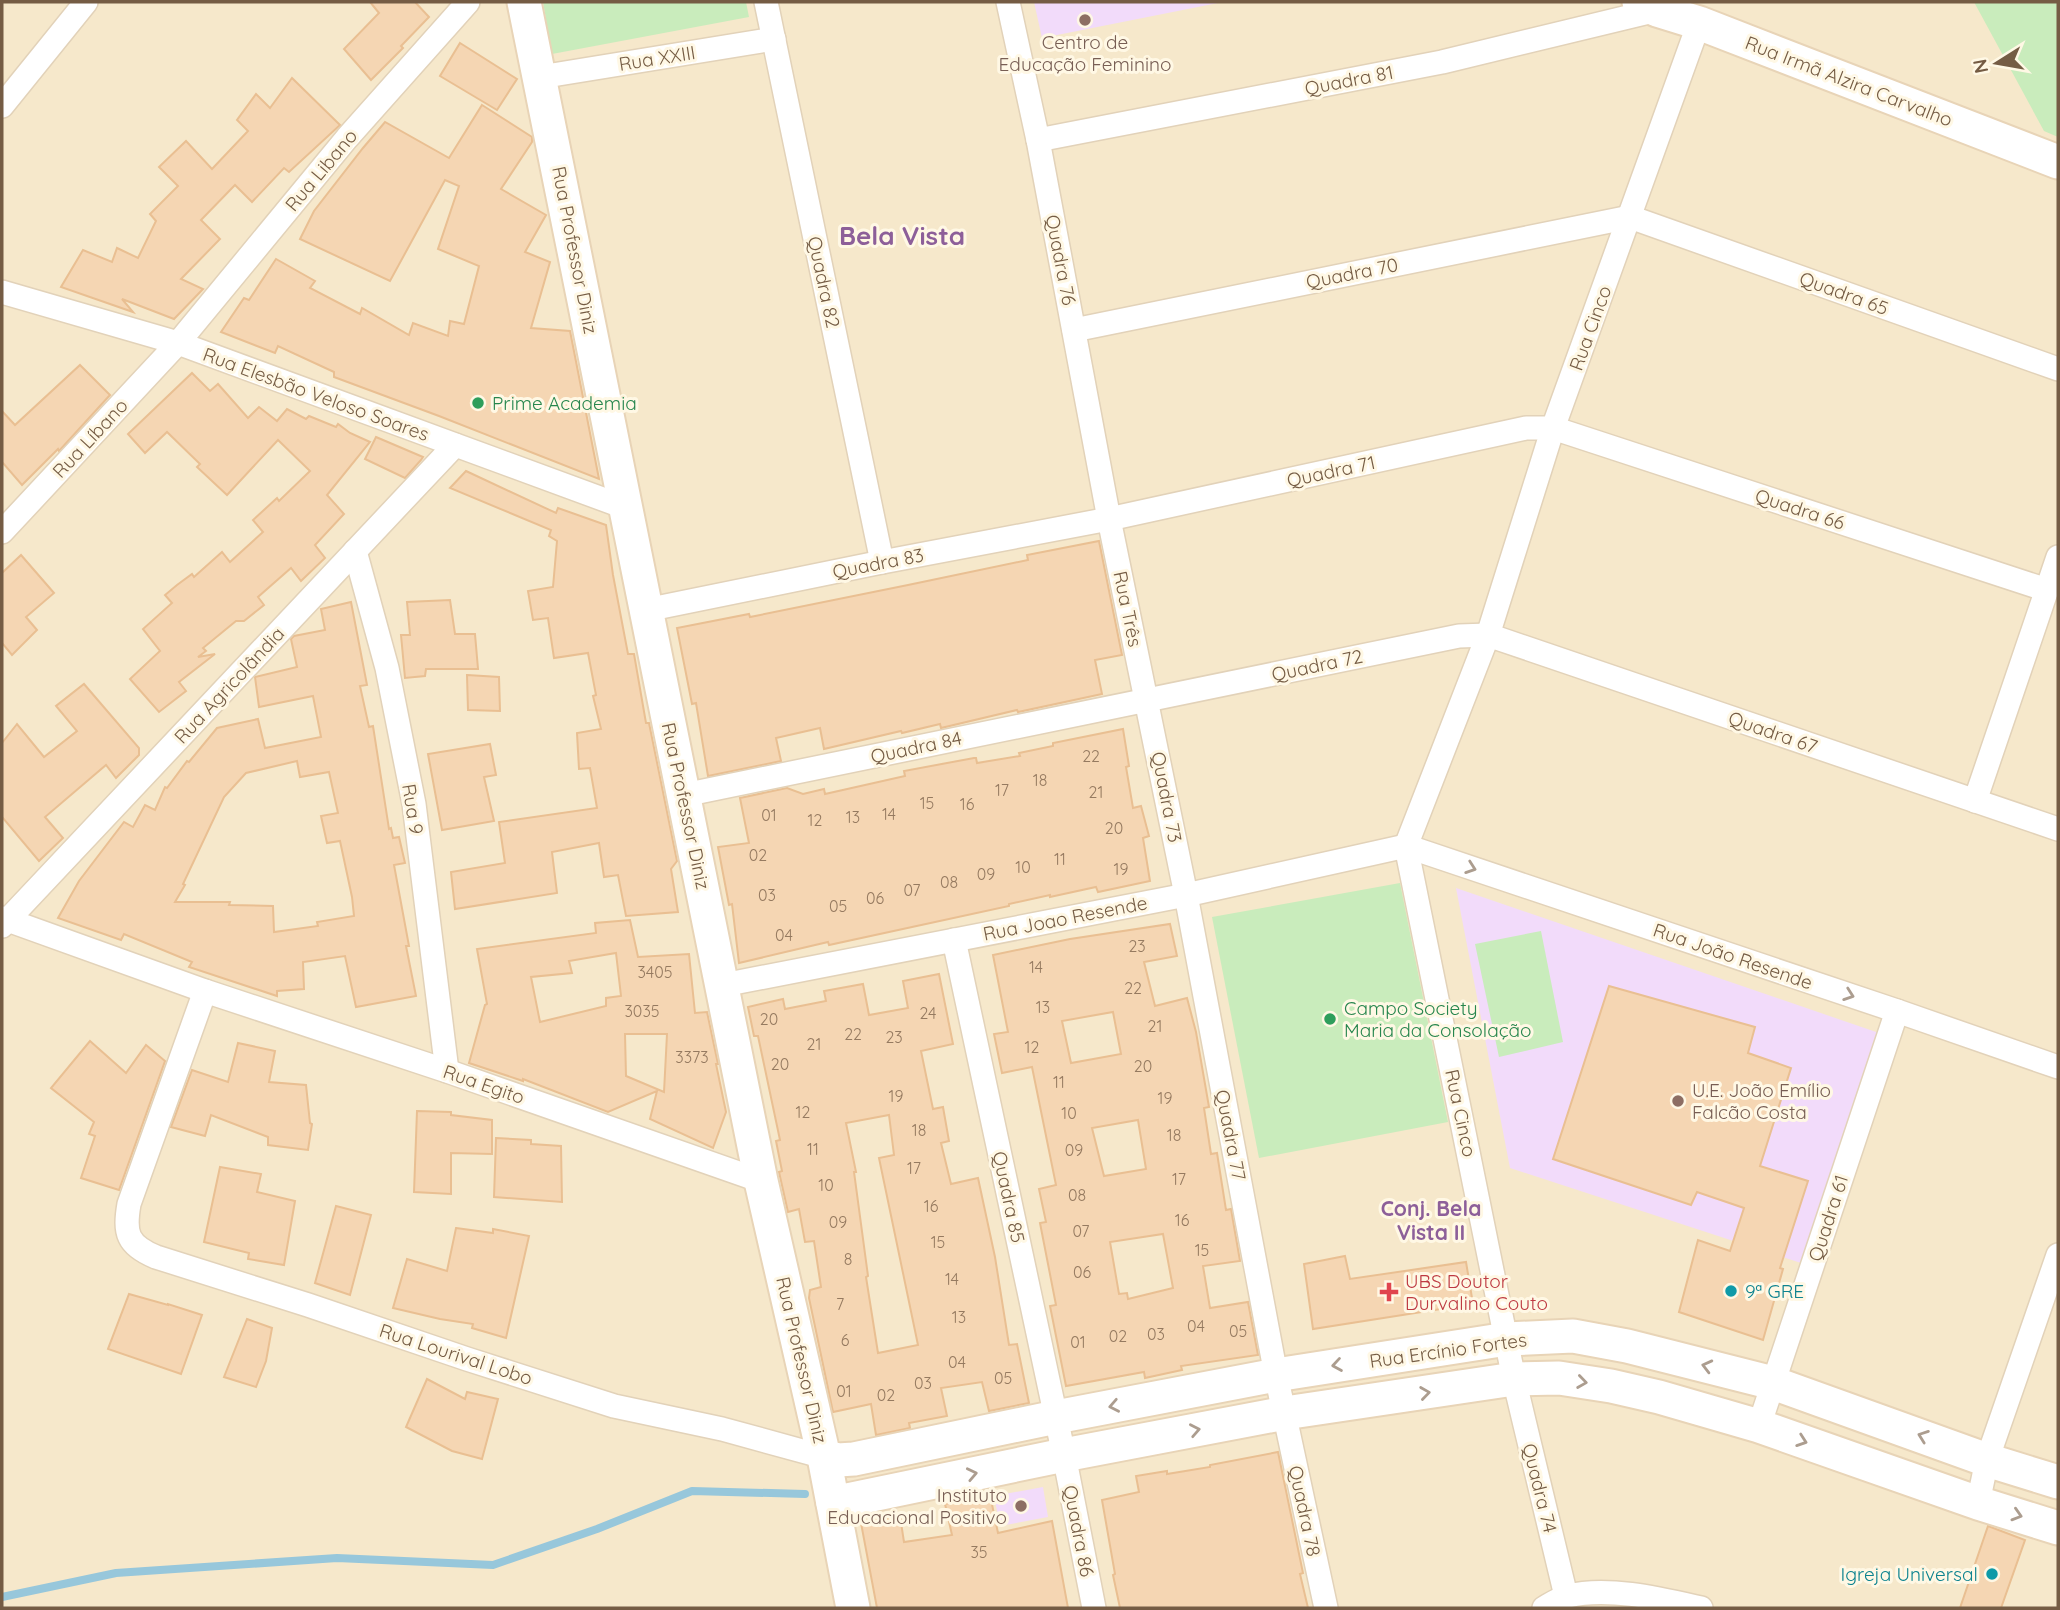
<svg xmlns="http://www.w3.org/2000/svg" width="2060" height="1610" viewBox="0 0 2060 1610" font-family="Quicksand,sans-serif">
	<rect width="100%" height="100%" fill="#fef6de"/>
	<!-- residential -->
	<rect fill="#f6e8cb" x="2" y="2" width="2056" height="1606"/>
	<!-- education -->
	<g fill="#f2dbfa">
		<polygon points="1034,2 1223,2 1042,38"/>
		<polygon points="1456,888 1882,1034 1804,1264 1510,1168"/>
		<polygon points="1043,1487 1048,1517 1000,1526 994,1496"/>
	</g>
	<!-- green -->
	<g fill="#c9ecbc">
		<polygon points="543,2 746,2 749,17 552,54"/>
		<polygon points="1974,2 2058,2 2058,137 2044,131"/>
		<polygon points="1400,883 1448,1122 1259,1158 1212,917"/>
		<polygon points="1541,931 1563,1042 1499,1057 1475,944"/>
	</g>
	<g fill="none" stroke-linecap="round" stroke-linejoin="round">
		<!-- stream -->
		<polyline stroke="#97c7db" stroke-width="8" points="2,1597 116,1573 337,1558 493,1565 597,1529 692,1491 805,1494"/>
	</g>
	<!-- building -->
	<g fill="#f5d6b3" stroke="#e9bf92" stroke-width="2" fill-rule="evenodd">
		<polygon points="370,2 415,2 429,17 401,46 403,48 371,80 344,49 379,13"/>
		<polygon points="460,43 517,79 497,110 440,76"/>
		<polygon points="292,78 340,125 289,172 284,168 252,202 235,185 201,220 220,239 181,279 203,289 174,319 122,299 133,312 61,287 83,250 112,262 117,248 138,258 156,221 150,214 178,186 159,167 186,141 212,169 248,131 237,120 256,94 270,108"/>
		<polygon points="482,105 532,137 532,142 501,189 546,215 525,252 550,262 531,328 570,331 599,479 439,416 334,377 334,372 278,346 275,353 221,332 244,298 249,300 276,259 315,281 310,288 360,314 362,308 409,335 413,323 448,336 450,321 464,324 479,266 438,249 459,186 445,180 390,281 300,239 314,211 363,148 385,122 449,158"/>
		<polygon points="80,365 110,395 59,451 58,449 22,485 2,462 2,411 15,425"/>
		<polygon points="192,373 210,391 218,384 248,418 259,407 277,421 287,409 306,419 309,416 336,427 338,424 350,433 370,442 327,495 344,514 315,545 325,558 301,581 291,568 258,597 264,605 244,621 236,621 203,648 206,651 198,657 215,654 179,682 186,691 159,712 130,679 160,651 143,629 172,603 165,595 177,585 192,574 194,577 222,552 230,562 263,532 253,520 277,498 279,501 310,471 278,440 227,495 197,467 200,464 167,432 145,453 128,434"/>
		<polygon points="376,437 423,457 421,460 405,478 365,459"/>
		<polygon points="466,471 556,513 558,508 606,525 613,575 628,654 634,654 646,723 649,723 677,861 671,869 678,912 626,916 618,875 604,877 599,843 552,852 557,893 455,909 451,872 505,863 499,822 597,808 590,768 579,769 577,733 601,729 593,696 596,695 588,653 554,658 548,618 533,620 528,591 553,587 557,541 549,536 551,530 450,488"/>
		<polygon points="1099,541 1122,655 1095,660 1102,694 1018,712 1017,710 941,728 940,724 902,733 901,731 824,749 820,728 776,738 781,761 708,776 696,703 692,704 677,628 749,614 750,617 908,585 1028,560 1027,555"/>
		<polygon points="21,555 54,593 26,617 37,630 12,655 2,643 2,573"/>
		<polygon points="450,600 455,634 475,634 478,669 426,669 425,676 405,678 401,635 410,635 407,602"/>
		<path d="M351,602L367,685L360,686L369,727L373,726L389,829L391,828L393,838L399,837L405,863L394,865L409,946H406L416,996L356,1007L345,956L303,962L304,989L277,991V996L189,967L192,962L124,934L121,940L58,918L79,881L124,822L133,827L145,805L155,810L165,787L167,788L187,761L189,762L217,728L258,719L265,748L321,737L313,696L259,707L255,677L297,667L291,639L294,636L325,630L321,609ZM297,761L300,777L329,772L338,813L321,816L327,843L340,841L352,897L354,916L317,922L318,926L274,932L273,906L229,905L230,902H175L185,885L183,884L224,797L246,773Z"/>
		<polygon points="467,675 499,677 500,711 468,710"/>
		<polygon points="84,684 139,748 139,755 116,778 106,765 45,817 63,838 39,861 2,817 2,743 17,724 44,757 77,731 56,706"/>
		<polygon points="1123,729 1129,766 1126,767 1133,808 1141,806 1149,836 1143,838 1150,881 1098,892 1096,887 1050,897 1050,895 1009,904 1009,906 829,945 828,942 739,963 732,904 729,905 718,847 749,843 740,798 787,788 803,794 824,789 825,794 905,776 904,771 974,758 976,758 977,763 1020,756 1019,753 1053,746 1053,743"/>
		<polygon points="490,744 496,775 484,777 494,821 442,830 428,754"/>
		<path d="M630,920L638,957L689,954L695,1013L707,1012L718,1064H716L726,1112L713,1148L650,1119L657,1091L608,1112L523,1079V1081L469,1063L485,1005L487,1004L477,949L596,933L595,923ZM616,953L621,996L606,998V1006L540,1022L531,977L572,973L569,961ZM625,1034H667L664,1092L626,1076Z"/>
		<path d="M1170,924L1177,956L1144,962L1155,1006L1187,998L1196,1032L1209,1107L1204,1108L1211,1154L1217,1153L1226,1210L1231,1209L1240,1261L1203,1266L1210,1308L1248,1302L1258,1355L1181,1366L1182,1370L1145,1378L1144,1372L1066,1386L1050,1306L1056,1305L1040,1223L1046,1222L1039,1189L1056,1185L1032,1067L1002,1073L994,1034L1008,1032L993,955L1070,939ZM1113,1012L1121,1054L1071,1063L1062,1021ZM1138,1120L1146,1169L1104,1176L1092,1128ZM1163,1234L1173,1288L1128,1299L1127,1293L1119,1294L1110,1242Z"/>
		<path d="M939,974L953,1044L921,1051L933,1109L943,1107L949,1141L941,1143L951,1184L978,1178L995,1257L1009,1345L1017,1344L1029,1403L989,1411L982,1382L941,1388L947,1416L909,1423L910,1428L876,1435L871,1404L833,1412L809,1298L810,1290L821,1287L814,1241L805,1242L799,1209L788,1212L779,1172L782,1171L776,1141L780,1140L758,1036H754L748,1007L783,999L785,1009L826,1001L824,991L863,984L869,1015L908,1008L903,981ZM889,1115L894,1155L879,1158L918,1345L878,1353L866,1277L868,1276L854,1172H856L846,1123Z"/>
		<polygon points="1609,986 1755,1027 1748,1053 1791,1068 1760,1166 1808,1181 1780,1268 1783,1269 1763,1340 1679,1312 1698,1240 1730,1251 1744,1208 1697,1192 1691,1205 1553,1159"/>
		<polygon points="90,1041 126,1073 146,1045 165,1061 119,1190 81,1178 95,1136 89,1134 94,1122 51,1088"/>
		<polygon points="238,1043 275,1051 269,1082 306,1085 310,1123 312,1124 308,1150 268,1145 268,1137 211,1115 205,1136 171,1127 192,1070 228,1082"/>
		<polygon points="417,1111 451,1112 451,1115 492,1120 492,1154 451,1153 451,1194 414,1192"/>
		<polygon points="496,1138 531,1140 531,1144 561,1146 562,1202 494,1197"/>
		<polygon points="220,1167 261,1174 257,1192 295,1201 284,1265 248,1259 249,1253 204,1242"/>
		<polygon points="336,1206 371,1215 350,1295 315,1283"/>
		<polygon points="456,1228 493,1233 493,1229 529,1236 506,1338 472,1328 473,1324 440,1319 393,1308 407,1259 447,1271"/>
		<polygon points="1345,1256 1350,1279 1466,1262 1473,1304 1313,1329 1304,1264"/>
		<polygon points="129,1294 168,1305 168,1304 202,1315 181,1374 108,1349"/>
		<polygon points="247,1319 272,1328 266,1361 256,1387 224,1377"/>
		<polygon points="427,1379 465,1399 467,1392 498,1399 482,1459 452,1451 406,1427"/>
		<polygon points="1278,1452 1303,1573 1300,1574 1308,1608 1120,1608 1113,1575 1115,1574 1102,1500 1139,1492 1136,1476 1167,1471 1167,1474 1210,1467 1210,1465"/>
		<polygon points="990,1495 998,1533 1052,1521 1068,1608 877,1608 861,1523 900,1516 904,1542 952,1535 945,1504"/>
		<polygon points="1988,1526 2025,1540 2001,1608 1960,1608"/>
	</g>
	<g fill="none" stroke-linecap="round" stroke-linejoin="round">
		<!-- street casing -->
		<g stroke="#e2d2b9" stroke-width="26">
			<g id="street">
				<polyline points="766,2 882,562"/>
				<polyline points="1008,2 1038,140 1109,519 1186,895 1276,1375 1326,1608"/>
				<polyline points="540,77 774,39"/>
				<polyline points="2,106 86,2"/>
				<polyline points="1038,140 1442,62 1657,10"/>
				<polyline points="1630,217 2058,369"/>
				<polyline points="2,292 178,343 627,508"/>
				<polyline points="1074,330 1630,217"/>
				<polyline points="2,532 178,343 347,138 468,2"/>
				<polyline points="355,551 387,668 414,804 447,1071"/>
				<polyline points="646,610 882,562 1109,519 1526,428 1553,428 2047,590"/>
				<polyline points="684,795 1459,636 1488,635 2058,829"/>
				<polyline points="1975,801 2058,557"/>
				<polyline points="1406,846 1488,635 1553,428 1699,23"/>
				<polyline points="1406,846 1514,1379 1566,1596"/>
				<polyline points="1406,846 1897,1011 2058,1067"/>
				<polyline points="2,918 205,991 447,1071 761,1181"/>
				<polyline points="2,926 455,445"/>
				<polyline points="954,940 1064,1455 1094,1608"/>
				<polyline points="723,985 1186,895 1406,846"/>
				<path d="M205,991L129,1204C124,1233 127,1245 156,1257L308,1305L467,1359L614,1406L722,1429L824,1457"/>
				<polyline points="1759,1426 1897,1011"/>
				<polyline points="1978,1503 1987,1460 2058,1255"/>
				<path d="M1544,1608C1551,1604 1560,1598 1568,1596C1608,1586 1661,1599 1701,1608"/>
			</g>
		</g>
		<!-- secondary casing -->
		<g stroke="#e8d4b7" stroke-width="37">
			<g id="secondary">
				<polyline points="524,2 761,1181 824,1457 853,1608"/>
				<polyline points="1639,2 1657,10 1699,23 2058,162"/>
				<polyline points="824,1457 838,1460 854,1459 1056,1417 1276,1375 1507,1339 1573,1336 1627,1346 1773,1383 1987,1460 2058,1482"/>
				<polyline points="833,1503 1064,1455 1285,1413 1514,1379 1559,1378 1611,1386 1659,1397 1759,1426 1978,1503 2058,1528"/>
			</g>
		</g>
		<!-- street -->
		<use href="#street" stroke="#fff" stroke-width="23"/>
		<!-- secondary -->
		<use href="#secondary" stroke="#fff" stroke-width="33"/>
	</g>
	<!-- one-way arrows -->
	<defs><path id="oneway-chevron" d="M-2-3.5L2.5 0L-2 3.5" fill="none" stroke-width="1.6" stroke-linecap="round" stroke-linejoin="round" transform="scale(1.75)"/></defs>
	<g stroke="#ac9d8f">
		<use href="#oneway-chevron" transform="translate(1471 868) rotate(19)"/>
		<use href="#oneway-chevron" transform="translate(1849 995) rotate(19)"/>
		<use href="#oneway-chevron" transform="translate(1337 1365) rotate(171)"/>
		<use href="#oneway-chevron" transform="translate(1707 1366) rotate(-166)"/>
		<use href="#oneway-chevron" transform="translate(1582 1382) rotate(8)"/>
		<use href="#oneway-chevron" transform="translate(1425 1393) rotate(-8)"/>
		<use href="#oneway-chevron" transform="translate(1114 1406) rotate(169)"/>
		<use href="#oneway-chevron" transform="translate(1195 1430) rotate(-11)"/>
		<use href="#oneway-chevron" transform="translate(1923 1436) rotate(-160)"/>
		<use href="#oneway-chevron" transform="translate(1802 1441) rotate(19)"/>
		<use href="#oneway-chevron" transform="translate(972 1474) rotate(-12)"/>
		<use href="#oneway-chevron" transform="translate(2017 1515) rotate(17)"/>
	</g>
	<!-- markers -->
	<g fill="#8d6e63" stroke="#fff8e5" stroke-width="2.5">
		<circle cx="1085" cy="20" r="7"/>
		<circle cx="1678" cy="1101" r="7"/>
		<circle cx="1021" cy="1506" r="7"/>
	</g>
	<g fill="#2e9e5b" stroke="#fff8e5" stroke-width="2.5">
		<circle cx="478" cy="403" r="7"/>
		<circle cx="1330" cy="1019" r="7"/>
	</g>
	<g fill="#0f9aa8" stroke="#fff8e5" stroke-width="2.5">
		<circle cx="1731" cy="1291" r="7"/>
		<circle cx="1992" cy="1574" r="7"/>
	</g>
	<path fill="#e0444e" stroke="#fff8e5" stroke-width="2.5" d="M1385.5 1281.5h7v7h7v7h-7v7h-7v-7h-7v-7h7z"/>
	<g text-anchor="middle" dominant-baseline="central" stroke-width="6" stroke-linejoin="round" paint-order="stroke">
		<!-- number labels -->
		<g font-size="16" fill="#957a60">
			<text x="1091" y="756">22</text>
			<text x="1040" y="780">18</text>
			<text x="1002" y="790">17</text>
			<text x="1096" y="792">21</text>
			<text x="927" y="803">15</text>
			<text x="967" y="804">16</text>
			<text x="889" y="814">14</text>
			<text x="769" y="815">01</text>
			<text x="853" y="817">13</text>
			<text x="815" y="820">12</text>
			<text x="1114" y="828">20</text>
			<text x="758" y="855">02</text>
			<text x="1060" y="859">11</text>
			<text x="1023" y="867">10</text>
			<text x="1121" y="869">19</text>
			<text x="986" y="874">09</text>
			<text x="949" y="882">08</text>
			<text x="912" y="890">07</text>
			<text x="767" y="895">03</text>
			<text x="875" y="898">06</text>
			<text x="838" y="906">05</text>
			<text x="784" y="935">04</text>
			<text x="1137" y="946">23</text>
			<text x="1036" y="967">14</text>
			<text x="655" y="972">3405</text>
			<text x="1133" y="988">22</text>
			<text x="1043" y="1007">13</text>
			<text x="642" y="1011">3035</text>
			<text x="928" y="1013">24</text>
			<text x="769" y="1019">20</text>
			<text x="1155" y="1026">21</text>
			<text x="853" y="1034">22</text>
			<text x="894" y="1037">23</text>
			<text x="814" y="1044">21</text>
			<text x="1032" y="1047">12</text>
			<text x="692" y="1057">3373</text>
			<text x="780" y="1064">20</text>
			<text x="1143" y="1066">20</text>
			<text x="1059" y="1082">11</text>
			<text x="896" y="1096">19</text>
			<text x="1165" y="1098">19</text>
			<text x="803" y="1112">12</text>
			<text x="1069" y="1113">10</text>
			<text x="919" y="1130">18</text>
			<text x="1174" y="1135">18</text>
			<text x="813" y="1149">11</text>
			<text x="1074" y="1150">09</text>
			<text x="914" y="1168">17</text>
			<text x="1179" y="1179">17</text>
			<text x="826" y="1185">10</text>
			<text x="1077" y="1195">08</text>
			<text x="931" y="1206">16</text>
			<text x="1182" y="1220">16</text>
			<text x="838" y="1222">09</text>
			<text x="1081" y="1231">07</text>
			<text x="938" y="1242">15</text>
			<text x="1202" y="1250">15</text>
			<text x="848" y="1259">8</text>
			<text x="1082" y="1272">06</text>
			<text x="952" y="1279">14</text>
			<text x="840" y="1304">7</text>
			<text x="959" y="1317">13</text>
			<text x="1196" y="1326">04</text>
			<text x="1238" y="1331">05</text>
			<text x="1156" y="1334">03</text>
			<text x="1118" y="1336">02</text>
			<text x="845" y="1340">6</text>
			<text x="1078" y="1342">01</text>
			<text x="957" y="1362">04</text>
			<text x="1003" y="1378">05</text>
			<text x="923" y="1383">03</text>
			<text x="844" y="1391">01</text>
			<text x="886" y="1395">02</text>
			<text x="979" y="1552">35</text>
		</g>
		<!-- education labels -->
		<g font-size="19" fill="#785e54" stroke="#fff8e5">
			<text x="1085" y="42">Centro de<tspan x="1085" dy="22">Educação Feminino</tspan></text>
			<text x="1692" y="1090" text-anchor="start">U.E. João Emílio<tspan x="1692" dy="22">Falcão Costa</tspan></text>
			<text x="1007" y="1495" text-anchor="end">Instituto<tspan x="1007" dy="22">Educacional Positivo</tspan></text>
		</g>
		<!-- street labels -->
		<g font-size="19" fill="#755c44" stroke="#fff8e5">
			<text transform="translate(657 58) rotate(-9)">Rua XXIII</text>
			<text transform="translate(1349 80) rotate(-11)">Quadra 81</text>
			<text transform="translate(1849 81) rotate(21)">Rua Irmã Alzira Carvalho</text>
			<text transform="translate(321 170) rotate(-50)">Rua Libano</text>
			<text transform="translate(575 250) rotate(79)">Rua Professor Diniz</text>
			<text transform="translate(1061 260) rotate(79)">Quadra 76</text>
			<text transform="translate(1352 273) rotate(-11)">Quadra 70</text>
			<text transform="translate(824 282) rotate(78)">Quadra 82</text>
			<text transform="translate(1844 293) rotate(20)">Quadra 65</text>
			<text transform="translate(1590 328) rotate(-70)">Rua Cinco</text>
			<text transform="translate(316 394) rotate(20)">Rua Elesbão Veloso Soares</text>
			<text transform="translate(90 438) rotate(-47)">Rua Líbano</text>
			<text transform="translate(1331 471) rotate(-12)">Quadra 71</text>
			<text transform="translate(1800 509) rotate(18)">Quadra 66</text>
			<text transform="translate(878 563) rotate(-11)">Quadra 83</text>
			<text transform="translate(1128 609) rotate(78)">Rua Três</text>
			<text transform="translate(1317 665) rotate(-12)">Quadra 72</text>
			<text transform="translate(229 685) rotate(-47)">Rua Agricolândia</text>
			<text transform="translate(1773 732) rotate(19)">Quadra 67</text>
			<text transform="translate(916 747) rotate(-12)">Quadra 84</text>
			<text transform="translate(1167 797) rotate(79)">Quadra 73</text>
			<text transform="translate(686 806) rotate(78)">Rua Professor Diniz</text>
			<text transform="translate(413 809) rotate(81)">Rua 9</text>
			<text transform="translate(1065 918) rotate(-11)">Rua Joao Resende</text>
			<text transform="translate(1733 956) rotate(19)">Rua João Resende</text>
			<text transform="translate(484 1084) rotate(19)">Rua Egito</text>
			<text transform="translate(1461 1113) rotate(78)">Rua Cinco</text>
			<text transform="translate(1231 1135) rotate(79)">Quadra 77</text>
			<text transform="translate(1009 1197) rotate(78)">Quadra 85</text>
			<text transform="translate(1828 1218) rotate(-72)">Quadra 61</text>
			<text transform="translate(1448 1350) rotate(-8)">Rua Ercínio Fortes</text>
			<text transform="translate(456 1354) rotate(18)">Rua Lourival Lobo</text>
			<text transform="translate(802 1360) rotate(77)">Rua Professor Diniz</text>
			<text transform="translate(1540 1488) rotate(76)">Quadra 74</text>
			<text transform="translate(1305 1511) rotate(78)">Quadra 78</text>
			<text transform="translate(1079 1531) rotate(79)">Quadra 86</text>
		</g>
		<!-- leisure labels -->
		<g font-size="19" fill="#27864d" stroke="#fff8e5" text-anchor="start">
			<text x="492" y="403">Prime Academia</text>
			<text x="1344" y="1008">Campo Society<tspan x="1344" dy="22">Maria da Consolação</tspan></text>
		</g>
		<!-- health labels -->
		<g font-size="19" fill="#be3a42" stroke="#fff8e5" text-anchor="start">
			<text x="1405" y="1281">UBS Doutor<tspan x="1405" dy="22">Durvalino Couto</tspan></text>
		</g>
		<!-- culture labels -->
		<g font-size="19" fill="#0d838f" stroke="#fff8e5" text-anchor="start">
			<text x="1745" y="1291">9ª GRE</text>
			<text x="1978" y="1574" text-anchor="end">Igreja Universal</text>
		</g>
		<!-- neighbourhood labels -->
		<g font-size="21" font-weight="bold" fill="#8d5f99" stroke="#fff8e5">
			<text x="1431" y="1208">Conj. Bela<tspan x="1431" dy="24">Vista II</tspan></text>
		</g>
		<!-- district labels -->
		<g font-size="26" font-weight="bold" fill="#8d5f99" stroke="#fff8e5">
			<text x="902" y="235">Bela Vista</text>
		</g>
	</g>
	<!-- border -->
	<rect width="2060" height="1610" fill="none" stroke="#755c44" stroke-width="7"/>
	<!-- north arrow -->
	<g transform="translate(1997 63) rotate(259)" stroke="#fff8e5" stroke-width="5" paint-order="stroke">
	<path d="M0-5L12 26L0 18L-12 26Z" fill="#755c44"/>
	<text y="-10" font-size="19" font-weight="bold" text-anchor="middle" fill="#755c44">N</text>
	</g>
</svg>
